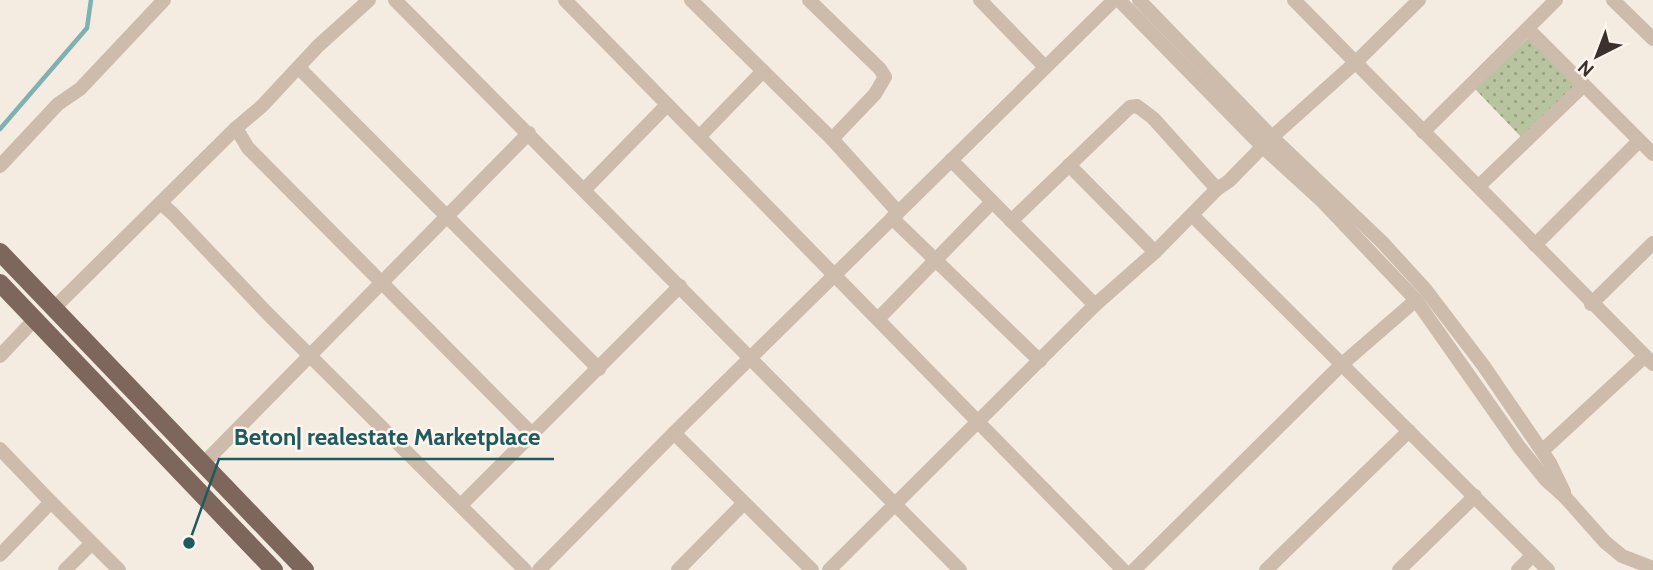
<svg xmlns="http://www.w3.org/2000/svg" width="1653" height="570" viewBox="0 0 1653 570" font-family="Cabin,sans-serif">
	<defs>
		<pattern id="grass-dots" width="8" height="8" patternUnits="userSpaceOnUse" patternTransform="scale(1.75)"><rect width="8" height="8" fill="#b8c4a0"/><path d="M2 2h.1M6 6h.1" fill="none" stroke="#97a083" stroke-width="1.8" stroke-linecap="round"/></pattern>
	</defs>
	<rect width="100%" height="100%" fill="#f4ebe1"/>
	<!-- grass -->
	<polygon fill="url(#grass-dots)" points="1530,36 1579,87 1524,140 1475,89"/>
	<g fill="none" stroke-linecap="round" stroke-linejoin="round">
		<!-- stream -->
		<polyline stroke="#7fb0b2" stroke-width="4.5" points="0,129 87,28 91,0"/>
		<!-- minor -->
		<g stroke="#cdbbac" stroke-width="14">
			<polyline points="395,0 960,570"/>
			<polyline points="565,0 1123,570"/>
			<polyline points="691,0 832,139 898,212"/>
			<polyline points="809,0 880,69 885,77 875,94 832,139"/>
			<polyline points="980,0 1045,67"/>
			<polyline points="1119,0 1263,147 1321,200 1416,300 1520,448 1546,480 1565,497 1605,542 1622,556 1653,568"/>
			<polyline points="1139,0 1272,137 1382,242 1425,289 1483,365 1550,463 1564,492"/>
			<polyline points="1294,0 1653,364"/>
			<polyline points="1613,0 1653,39"/>
			<polyline points="1528,29 1653,154"/>
			<polyline points="299,68 599,369"/>
			<polyline points="236,128 248,148 532,434"/>
			<polyline points="1423,132 1556,0"/>
			<polyline points="699,137 763,71"/>
			<polyline points="951,160 1095,305"/>
			<polyline points="1069,165 1155,252"/>
			<polyline points="0,166 58,104 80,89 164,0"/>
			<polyline points="1479,186 1584,85"/>
			<polyline points="585,189 667,105"/>
			<polyline points="159,205 164,206 173,214 267,313 525,570"/>
			<polyline points="1192,215 1548,570"/>
			<polyline points="892,218 1040,361"/>
			<polyline points="1011,221 1130,107 1137,106 1153,118 1217,189"/>
			<polyline points="1535,245 1639,141"/>
			<polyline points="1591,304 1653,243"/>
			<polyline points="53,309 236,128 262,106 318,46 369,0"/>
			<polyline points="879,318 992,202"/>
			<polyline points="0,356 35,319"/>
			<polyline points="674,433 812,570"/>
			<polyline points="0,449 51,502"/>
			<polyline points="1542,451 1645,356"/>
			<polyline points="203,464 529,133"/>
			<polyline points="461,505 680,286"/>
			<polyline points="0,555 51,502 119,570"/>
			<polyline points="65,570 91,544"/>
			<polyline points="539,570 674,433 1114,0"/>
			<polyline points="678,570 744,503"/>
			<polyline points="829,570 1095,305 1155,252 1217,189 1229,181 1272,137 1356,62 1419,0"/>
			<polyline points="1134,570 1341,365 1416,300"/>
			<polyline points="1266,570 1409,431"/>
			<polyline points="1399,570 1475,496"/>
			<polyline points="1518,570 1533,555"/>
		</g>
		<!-- major -->
		<g stroke="#7d675c" stroke-width="18">
			<polyline points="0,252 305,570"/>
			<polyline points="0,283 274,570"/>
		</g>
	</g>
	<!-- callouts -->
	<path fill="none" stroke="#1f5a5e" stroke-width="2.5" d="M189 543L219 459H554"/>
	<circle fill="#1f5a5e" stroke="#fbf5ee" stroke-width="2.5" cx="189" cy="543" r="7"/>
	<g font-size="24" text-anchor="middle" font-weight="bold" fill="#1f5a5e" stroke="#fbf5ee" stroke-width="5" stroke-linejoin="round" paint-order="stroke">
		<text x="387" y="445">Beton| realestate Marketplace</text>
	</g>
	<!-- north arrow -->
	<g transform="translate(1597 56) rotate(222)" stroke="#fbf5ee" stroke-width="5" paint-order="stroke">
	<path d="M0-5L12 26L0 18L-12 26Z" fill="#3b302b"/>
	<text y="-10" font-size="19" font-weight="bold" text-anchor="middle" fill="#3b302b">N</text>
	</g>
</svg>
